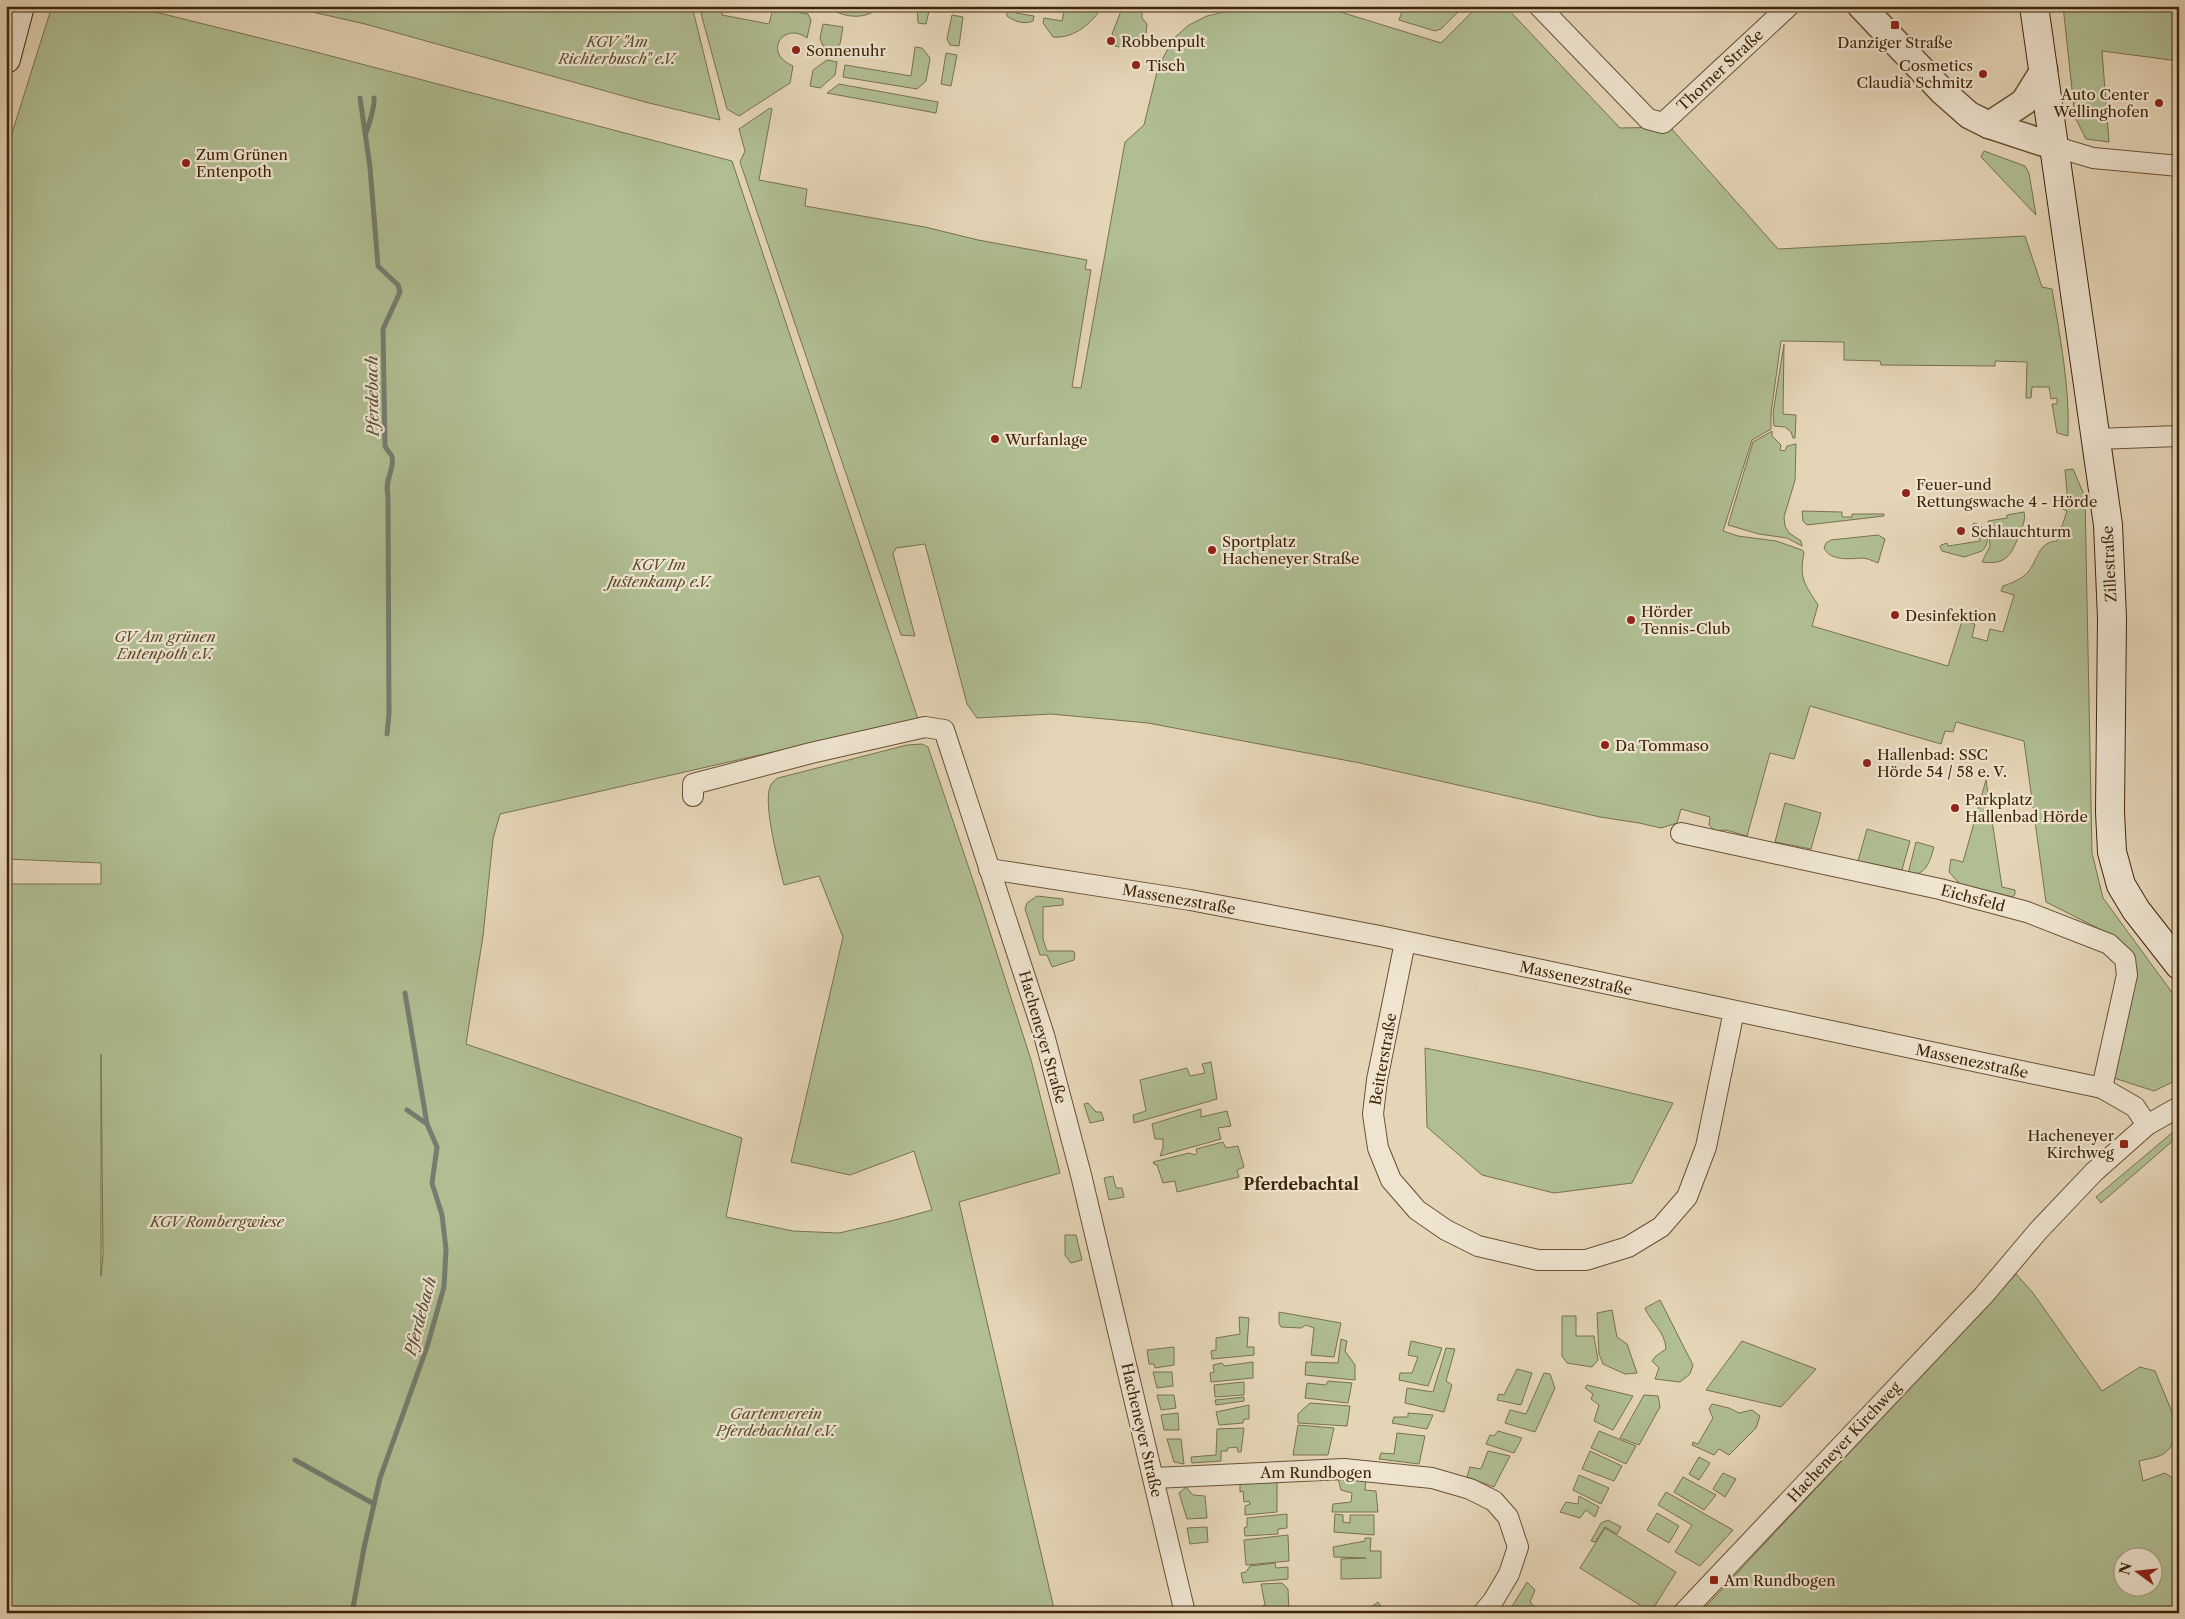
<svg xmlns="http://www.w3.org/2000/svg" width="2185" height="1619" viewBox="0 0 2185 1619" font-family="'Libre Caslon Text',serif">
	<rect width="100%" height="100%" fill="#e5d5b7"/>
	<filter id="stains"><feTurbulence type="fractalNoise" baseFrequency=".004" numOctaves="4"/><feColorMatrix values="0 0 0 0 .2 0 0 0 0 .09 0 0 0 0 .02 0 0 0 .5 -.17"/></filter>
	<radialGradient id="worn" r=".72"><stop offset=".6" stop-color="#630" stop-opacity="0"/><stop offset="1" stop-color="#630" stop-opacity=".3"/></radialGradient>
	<!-- green -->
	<g fill="#b0be92" stroke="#78724d" fill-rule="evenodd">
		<path d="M52,6H131L308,50L732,161L918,719L500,814L493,839L483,936L466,1044L742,1138L726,1217L793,1231L839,1233L891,1221L932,1210L914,1151L850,1175L791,1162L843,937L819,876L784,885C779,865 763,805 770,787C771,783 775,780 778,778L907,745L922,744L928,747L981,904L1031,1060L1060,1173L959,1202L1055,1613H6V884H101V863L6,859V163L13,130ZM101,1054L103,1254L101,1276Z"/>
		<polygon points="286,6 692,6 720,120 645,102 365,24"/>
		<path d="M699,6H723L722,15L769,24L773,8L808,14L811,20L807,38C785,21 761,52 793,66L790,83L739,116L727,109Z"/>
		<path d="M833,6H881C866,20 848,18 832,10Z"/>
		<polygon points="917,6 938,6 937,8 930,7 926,24 918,23"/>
		<path d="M1006,6H1017L1016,13L1034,16L1033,21C1025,25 1013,21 1007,16Z"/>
		<path d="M1065,6H1103C1092,23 1074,39 1053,37L1043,23L1044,18L1062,21Z"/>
		<polygon points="1123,6 1140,6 1142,9 1142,18 1147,24 1146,33 1141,33 1139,39 1133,38 1131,44 1125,43 1124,48 1115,46 1116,40 1112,34"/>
		<path d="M1250,6H1321L1441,43L1478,6H1505L1620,128L1670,127L1778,249L2025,236L2042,287L2052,289C2060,337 2070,387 2068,436L2057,433L2052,404H2057V398L2051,399L2049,387H2032L2031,398H2026L2027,362L1995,361V366L1881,365L1880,361L1844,360V342L1781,341L1771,413V429L1752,440L1723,531L1738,536L1776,541L1802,550L1804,552C1799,579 1804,583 1818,605L1812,626L1948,666L1962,621L1975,624L1972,637L1987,641L1990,629L2003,632L2014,595L2001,591L2003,586C2012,583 2022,579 2028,572C2038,560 2038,542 2057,541L2067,511L2062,509L2067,492L2065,470L2073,469L2085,497L2092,853L2103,898L2179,1002V1079L2154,1091L2114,1078L2137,971L2119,939L2046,902L2024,741L1956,722L1953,732L1945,731L1941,744L1810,706L1794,759L1770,753L1747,836L1726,830L1715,831L1709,825L1710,817L1681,809L1677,823L1661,828L1639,823L1600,817L1360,763L1148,723L1051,714L977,718L967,704L925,544L896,548L893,554L915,636L901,635L740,162L745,151L739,129L770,108L772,109L759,180L807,189L805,206L925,227L978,240L1087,260L1085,269L1091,270L1072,387L1081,388L1125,142L1144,125L1158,68L1173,39L1189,25L1207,16Z"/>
		<polygon points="1404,6 1464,6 1441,29 1435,31 1399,20"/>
		<polygon points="2063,6 2179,6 2179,61 2102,51 2109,142 2086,139 2075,117"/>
		<polygon points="952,15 963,17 959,46 950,45 947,39"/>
		<polygon points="823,24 843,27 840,44 835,48 823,46 820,38"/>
		<polygon points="915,47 922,48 930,58 926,81 917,89 843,77 845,65 911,76"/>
		<polygon points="946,53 957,55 951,86 941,84"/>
		<polygon points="827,60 837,62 835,75 820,88 810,86 813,70"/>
		<polygon points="839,84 938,102 936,113 827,93"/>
		<polygon points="1984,151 2025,166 2029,173 2036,215 1981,157"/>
		<polygon points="1784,344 1783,414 1796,415 1795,438 1793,438 1791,432 1785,427 1774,426 1773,413"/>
		<polygon points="1772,431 1772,436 1781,445 1780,450 1785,451 1787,446 1796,444 1795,480 1784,517 1785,526 1789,533 1801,541 1802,546 1787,538 1759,534 1728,525 1753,442"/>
		<polygon points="1802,511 1842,512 1842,517 1852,517 1852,514 1884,514 1884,516 1807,525 1803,521"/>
		<path d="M2024,512C2026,521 2022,527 2019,535C2011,556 2006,565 1982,562L1990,546L1988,521L2007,518V515Z"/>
		<path d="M1974,523C1987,526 1992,542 1982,551L1964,557L1942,551L1940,547L1941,545L1947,543L1948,546L1980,541L1979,530H1972V525Z"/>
		<path d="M1878,535L1885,539L1878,563C1873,561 1867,558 1862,558C1850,559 1830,561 1824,548L1826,543L1831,540Z"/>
		<polygon points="1986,780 2002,887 2015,890 2015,894 2013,897 1960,884 1949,872 1951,859 1963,862"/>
		<polygon points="1785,803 1821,813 1811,849 1775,842"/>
		<polygon points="1867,829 1910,841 1902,870 1858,861"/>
		<path d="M1916,842L1934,847C1930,861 1926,877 1908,874Z"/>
		<polygon points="1037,896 1063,899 1063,905 1043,907 1043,939 1047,951 1073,951 1075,953 1074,960 1052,967 1047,955 1040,955 1025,909 1027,903"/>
		<polygon points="1425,1048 1542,1072 1673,1103 1632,1183 1554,1193 1482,1175 1427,1127"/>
		<polygon points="1211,1062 1217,1099 1134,1123 1133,1115 1146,1111 1140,1080 1187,1068 1190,1076 1205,1073 1202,1064"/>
		<polygon points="1088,1103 1096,1112 1101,1112 1104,1120 1090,1123 1084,1104"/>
		<polygon points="1201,1109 1201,1117 1227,1111 1231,1126 1218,1128 1221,1139 1160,1156 1163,1148 1163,1139 1155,1139 1152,1124"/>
		<polygon points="2179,1127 2179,1141 2176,1138 2101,1203 2096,1197"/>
		<polygon points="1223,1142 1226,1148 1238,1146 1244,1167 1237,1170 1239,1177 1177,1192 1175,1181 1163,1183 1157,1165 1154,1164 1153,1162 1189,1153 1195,1155 1197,1153 1196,1149"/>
		<polygon points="1113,1176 1116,1188 1122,1188 1124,1197 1109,1200 1104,1178"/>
		<polygon points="1065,1235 1076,1235 1082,1260 1071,1263 1065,1255"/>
		<path d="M2016,1274L2033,1293L2102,1391L2140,1367L2155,1371L2179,1429C2168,1456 2166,1455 2139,1461L2143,1481L2165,1473L2179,1482V1613H1700ZM2122,1556H2152V1586H2122Z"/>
		<path d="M1660,1300L1693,1365L1690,1374L1680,1382L1655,1379L1659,1368L1652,1361L1656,1356L1666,1349C1665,1331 1651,1323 1645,1308Z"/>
		<polygon points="1612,1310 1617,1337 1627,1344 1637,1373 1625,1374 1603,1364 1599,1354 1597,1313"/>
		<polygon points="1279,1312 1341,1323 1334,1357 1311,1355 1314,1328 1306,1325 1301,1328 1281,1327 1279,1323"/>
		<polygon points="1562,1316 1576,1316 1576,1336 1594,1336 1598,1360 1592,1367 1567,1363 1562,1356"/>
		<polygon points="1239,1317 1249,1318 1247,1347 1254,1347 1254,1355 1212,1359 1211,1351 1216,1350 1216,1338 1240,1334"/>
		<polygon points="1341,1339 1347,1341 1345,1351 1355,1365 1355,1380 1305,1375 1306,1362 1338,1363"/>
		<polygon points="1411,1341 1442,1348 1428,1386 1399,1380 1400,1373 1412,1373 1418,1357 1408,1355"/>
		<polygon points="1742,1341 1816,1369 1781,1407 1706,1390"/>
		<polygon points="1174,1347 1174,1365 1155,1368 1154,1364 1149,1364 1147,1350"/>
		<polygon points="1446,1348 1455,1349 1446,1381 1452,1385 1444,1412 1405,1403 1407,1388 1433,1392"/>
		<polygon points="1253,1362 1253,1378 1211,1382 1210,1373 1214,1372 1213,1365 1222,1363 1224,1366"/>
		<polygon points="1517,1369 1532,1373 1521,1405 1497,1400 1499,1394 1504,1395"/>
		<polygon points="1153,1372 1172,1372 1173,1386 1157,1388"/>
		<polygon points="1544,1373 1550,1374 1555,1388 1535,1432 1505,1423 1510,1410 1526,1414"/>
		<polygon points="1328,1381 1352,1383 1348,1403 1305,1398 1307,1383 1326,1385"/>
		<polygon points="1244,1382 1244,1395 1215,1397 1214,1385"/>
		<polygon points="1587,1385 1633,1396 1613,1430 1594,1421 1599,1405 1591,1399 1593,1394 1585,1388"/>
		<polygon points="1157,1395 1174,1395 1176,1408 1161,1410"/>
		<polygon points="1644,1395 1658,1396 1660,1407 1639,1445 1620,1438"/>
		<polygon points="1244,1397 1244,1401 1216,1405 1215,1400"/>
		<polygon points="1310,1403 1350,1406 1347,1426 1298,1423 1298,1414"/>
		<polygon points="1712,1404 1729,1408 1739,1413 1752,1410 1760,1416 1756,1428 1729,1455 1719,1449 1714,1455 1692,1445 1693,1442 1698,1444 1713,1418 1709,1409"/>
		<polygon points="1249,1405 1249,1419 1244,1419 1243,1423 1219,1425 1216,1412"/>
		<polygon points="1178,1413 1179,1430 1164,1430 1161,1415"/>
		<polygon points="1408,1413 1433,1415 1427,1429 1392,1423 1394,1417 1408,1417"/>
		<polygon points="1298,1425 1334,1428 1328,1455 1293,1455"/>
		<polygon points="1244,1428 1241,1452 1238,1452 1237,1447 1228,1448 1227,1451 1221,1451 1221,1461 1192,1463 1191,1457 1216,1455 1217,1429"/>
		<polygon points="1498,1431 1522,1438 1514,1453 1486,1444 1490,1435 1494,1436"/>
		<polygon points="1599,1431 1636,1446 1626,1464 1591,1448"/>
		<polygon points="1397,1433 1425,1436 1419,1464 1379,1459 1381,1453 1394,1454"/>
		<polygon points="1167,1439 1181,1439 1184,1464 1174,1462"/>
		<polygon points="1488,1451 1510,1456 1494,1487 1467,1477 1470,1467 1481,1469"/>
		<polygon points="1590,1451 1622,1466 1614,1481 1582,1469"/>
		<polygon points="1699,1457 1710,1463 1699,1480 1689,1474"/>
		<polygon points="1723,1473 1736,1479 1725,1497 1713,1489"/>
		<polygon points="1579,1475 1609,1488 1601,1504 1573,1490"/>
		<polygon points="1683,1477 1716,1495 1704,1510 1674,1492"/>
		<polygon points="1338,1479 1366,1480 1365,1490 1376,1491 1378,1512 1332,1512 1333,1504 1351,1502 1352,1493 1341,1490"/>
		<polygon points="1277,1480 1277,1512 1245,1515 1245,1506 1250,1504 1249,1501 1244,1502 1243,1491 1240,1492 1240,1482"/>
		<polygon points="1186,1487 1193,1495 1205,1496 1207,1518 1187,1519 1179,1493"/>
		<polygon points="1666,1492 1733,1530 1700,1566 1675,1552 1692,1525 1658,1505"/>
		<polygon points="1579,1496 1599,1507 1595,1517 1586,1510 1580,1518 1560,1512 1566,1502 1578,1504"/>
		<polygon points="1657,1513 1679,1526 1669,1543 1647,1530"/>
		<polygon points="1287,1514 1287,1528 1278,1529 1278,1534 1245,1536 1244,1528 1247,1527 1247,1518"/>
		<polygon points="1335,1514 1343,1515 1343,1522 1350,1523 1350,1515 1374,1515 1374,1535 1334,1532"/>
		<polygon points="1608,1520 1621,1527 1617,1534 1605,1527 1595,1542 1591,1541 1601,1523"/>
		<polygon points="1207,1527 1208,1542 1190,1544 1187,1528"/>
		<polygon points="1605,1528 1676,1572 1651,1612 1580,1568"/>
		<polygon points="1288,1535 1289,1561 1246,1565 1244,1540"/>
		<polygon points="1365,1538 1371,1538 1370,1551 1381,1551 1381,1578 1341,1579 1341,1559 1366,1558 1334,1557 1333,1547 1365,1541"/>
		<polygon points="1275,1563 1276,1568 1288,1567 1288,1579 1243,1583 1241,1573 1246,1572 1250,1566"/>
		<polygon points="1527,1582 1535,1590 1530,1602 1537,1609 1536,1613 1508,1613"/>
		<polygon points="1282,1583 1288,1589 1289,1613 1256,1613 1256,1610 1265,1605 1261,1584"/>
		<polygon points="1378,1602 1385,1613 1363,1613"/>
	</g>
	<!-- water -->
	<polygon fill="#97b8b4" stroke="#747d6f" points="306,1609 347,1613 301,1613"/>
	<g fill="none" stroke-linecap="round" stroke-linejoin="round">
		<!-- stream -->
		<g stroke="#747d6f" stroke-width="5">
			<path d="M360,98L370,167L378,266L398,285L400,292L383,329L385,446C387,451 391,453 392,457C395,469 384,480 388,495L389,714L387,734"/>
			<path d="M366,133C369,125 375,105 374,98"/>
			<polyline points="407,1110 427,1124"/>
			<polyline points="295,1460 374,1504"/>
			<polyline points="352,1613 364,1548 380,1478 427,1347 444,1287 446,1249 442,1215 432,1183 437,1147 427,1124 405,993"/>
		</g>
		<!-- minor casing -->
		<g stroke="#685134" stroke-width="22">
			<g id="minor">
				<polyline points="1539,6 1648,119 1663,123 1789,6"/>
				<polyline points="2053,146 2093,158 2179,166"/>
				<polyline points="2096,439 2179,436"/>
				<polyline points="693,796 693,784 811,753 925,727 944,730 1044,1035 1081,1175 1185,1613"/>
				<polyline points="1681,833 1940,889 2027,912 2109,944 2125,959 2127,975 2102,1088"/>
				<polyline points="989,869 1190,900 1380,936 2102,1088 2135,1107 2147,1125"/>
				<polyline points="1405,942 1377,1080 1373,1114 1378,1148 1391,1180 1417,1210 1446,1230 1478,1246 1538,1260 1586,1260 1628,1247 1661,1227 1687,1197 1706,1147 1734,1011"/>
				<polyline points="1154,1478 1344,1469 1432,1478 1470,1489 1494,1501 1508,1517 1518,1547 1509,1574 1493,1601 1483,1613"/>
				<polyline points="1683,1613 1984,1295 2038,1231 2094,1172 2147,1125 2179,1107"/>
			</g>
		</g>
		<!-- tertiary casing -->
		<g stroke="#685134" stroke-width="29">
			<g id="tertiary">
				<polyline points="1861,6 1943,92 1969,115 1989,125 2053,146"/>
				<polyline points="1989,125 2024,102 2044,70"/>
			</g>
		</g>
		<!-- secondary casing -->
		<g stroke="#3f2508" stroke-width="30">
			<g id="secondary">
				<polyline points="2034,6 2108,525 2112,618 2110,812 2112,852 2121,885 2136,910 2179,965"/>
				<polyline points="6,59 20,6"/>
			</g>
		</g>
		<!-- minor -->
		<use href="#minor" stroke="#eee4d0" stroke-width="20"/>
		<!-- tertiary -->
		<use href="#tertiary" stroke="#eee4d0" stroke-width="26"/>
		<!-- secondary -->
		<use href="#secondary" stroke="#eee4d0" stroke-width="28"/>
	</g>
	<!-- markers -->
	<g fill="#8f2418" stroke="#eee4d0" stroke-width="2">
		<rect x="1890" y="20" width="10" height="10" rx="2.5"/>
		<circle cx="1111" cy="41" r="5"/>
		<circle cx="796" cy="50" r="5"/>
		<circle cx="1136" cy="65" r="5"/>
		<circle cx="1983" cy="74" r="5"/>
		<circle cx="2159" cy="103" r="5"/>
		<circle cx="186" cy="163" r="5"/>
		<circle cx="995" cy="439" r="5"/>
		<circle cx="1906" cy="493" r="5"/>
		<circle cx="1961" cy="531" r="5"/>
		<circle cx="1212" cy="550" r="5"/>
		<circle cx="1895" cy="615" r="5"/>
		<circle cx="1631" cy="620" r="5"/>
		<circle cx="1605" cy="745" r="5"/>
		<circle cx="1867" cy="763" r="5"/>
		<circle cx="1955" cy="808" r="5"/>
		<rect x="2119" y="1139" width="10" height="10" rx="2.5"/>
		<rect x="1709" y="1575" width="10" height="10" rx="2.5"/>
	</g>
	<g text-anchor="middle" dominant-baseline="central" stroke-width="4.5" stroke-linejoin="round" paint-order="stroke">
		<!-- park labels -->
		<g font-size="15" font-style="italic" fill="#5b4b2a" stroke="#eee4d0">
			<text x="617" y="41">KGV "Am<tspan x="617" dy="17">Richterbusch" e.V.</tspan></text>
			<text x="659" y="564">KGV Im<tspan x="659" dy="17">Justenkamp e.V.</tspan></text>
			<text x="165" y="636">GV Am grünen<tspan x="165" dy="17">Entenpoth e.V.</tspan></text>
			<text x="217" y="1221">KGV Rombergwiese</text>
			<text x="776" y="1413">Gartenverein<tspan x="776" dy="17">Pferdebachtal e.V.</tspan></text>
		</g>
		<!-- poi labels -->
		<g font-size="15" fill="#3f2508" stroke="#eee4d0" text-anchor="start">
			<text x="1121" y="41">Robbenpult</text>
			<text x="1895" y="42" text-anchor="middle">Danziger Straße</text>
			<text x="806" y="50">Sonnenuhr</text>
			<text x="1146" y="65">Tisch</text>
			<text x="1973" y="65" text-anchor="end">Cosmetics<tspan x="1973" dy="17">Claudia Schmitz</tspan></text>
			<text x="2149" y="94" text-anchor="end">Auto Center<tspan x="2149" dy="17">Wellinghofen</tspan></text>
			<text x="196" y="154">Zum Grünen<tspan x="196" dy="17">Entenpoth</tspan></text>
			<text x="1005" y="439">Wurfanlage</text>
			<text x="1916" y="484">Feuer-und<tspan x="1916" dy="17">Rettungswache 4 - Hörde</tspan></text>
			<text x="1971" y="531">Schlauchturm</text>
			<text x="1222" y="541">Sportplatz<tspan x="1222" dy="17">Hacheneyer Straße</tspan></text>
			<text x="1641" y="611">Hörder<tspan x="1641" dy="17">Tennis-Club</tspan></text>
			<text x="1905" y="615">Desinfektion</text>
			<text x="1615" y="745">Da Tommaso</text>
			<text x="1877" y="754">Hallenbad: SSC<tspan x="1877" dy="17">Hörde 54 / 58 e. V.</tspan></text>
			<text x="1965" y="799">Parkplatz<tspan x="1965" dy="17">Hallenbad Hörde</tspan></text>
			<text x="2114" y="1135" text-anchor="end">Hacheneyer<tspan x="2114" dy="17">Kirchweg</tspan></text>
			<text x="1724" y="1580">Am Rundbogen</text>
		</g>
		<!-- street labels -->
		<g font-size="15" fill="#3f2508" stroke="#eee4d0">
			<text transform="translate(1720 70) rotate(-43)">Thorner Straße</text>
			<text transform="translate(2109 564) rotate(-93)">Zillestraße</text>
			<text transform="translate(1973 898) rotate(15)">Eichsfeld</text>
			<text transform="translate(1179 899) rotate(10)">Massenezstraße</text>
			<text transform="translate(1576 978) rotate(12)">Massenezstraße</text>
			<text transform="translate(1043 1037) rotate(74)">Hacheneyer Straße</text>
			<text transform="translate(1383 1059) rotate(-80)">Beitterstraße</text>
			<text transform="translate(1972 1061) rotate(12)">Massenezstraße</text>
			<text transform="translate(1142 1430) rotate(77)">Hacheneyer Straße</text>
			<text transform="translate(1844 1442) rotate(-47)">Hacheneyer Kirchweg</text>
			<text x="1316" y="1472">Am Rundbogen</text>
		</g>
		<!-- water labels -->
		<g font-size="16" font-style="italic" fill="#554a33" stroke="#eee4d0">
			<text transform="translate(372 396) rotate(-91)">Pferdebach</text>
			<text transform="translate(420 1316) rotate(-75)">Pferdebach</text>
		</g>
		<!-- neighbourhood labels -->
		<g font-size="16" font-weight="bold" fill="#3f2508" stroke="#eee4d0">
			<text x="1301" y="1184">Pferdebachtal</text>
		</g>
	</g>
	<!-- margin -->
	<rect width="2185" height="1619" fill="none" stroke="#e5d5b7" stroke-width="25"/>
	<rect x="8" y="8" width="2170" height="1604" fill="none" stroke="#3f2508" stroke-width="2.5"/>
	<rect x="12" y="12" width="2160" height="1594" fill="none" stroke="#3f2508"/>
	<!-- north arrow -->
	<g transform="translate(2138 1572) rotate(285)"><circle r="24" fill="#eee4d0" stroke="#a89880"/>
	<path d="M0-4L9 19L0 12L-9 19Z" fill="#8f2418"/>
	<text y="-8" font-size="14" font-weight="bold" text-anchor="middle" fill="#3f2508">N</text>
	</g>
	<rect width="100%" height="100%" filter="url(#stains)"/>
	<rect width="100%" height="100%" fill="url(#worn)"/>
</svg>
